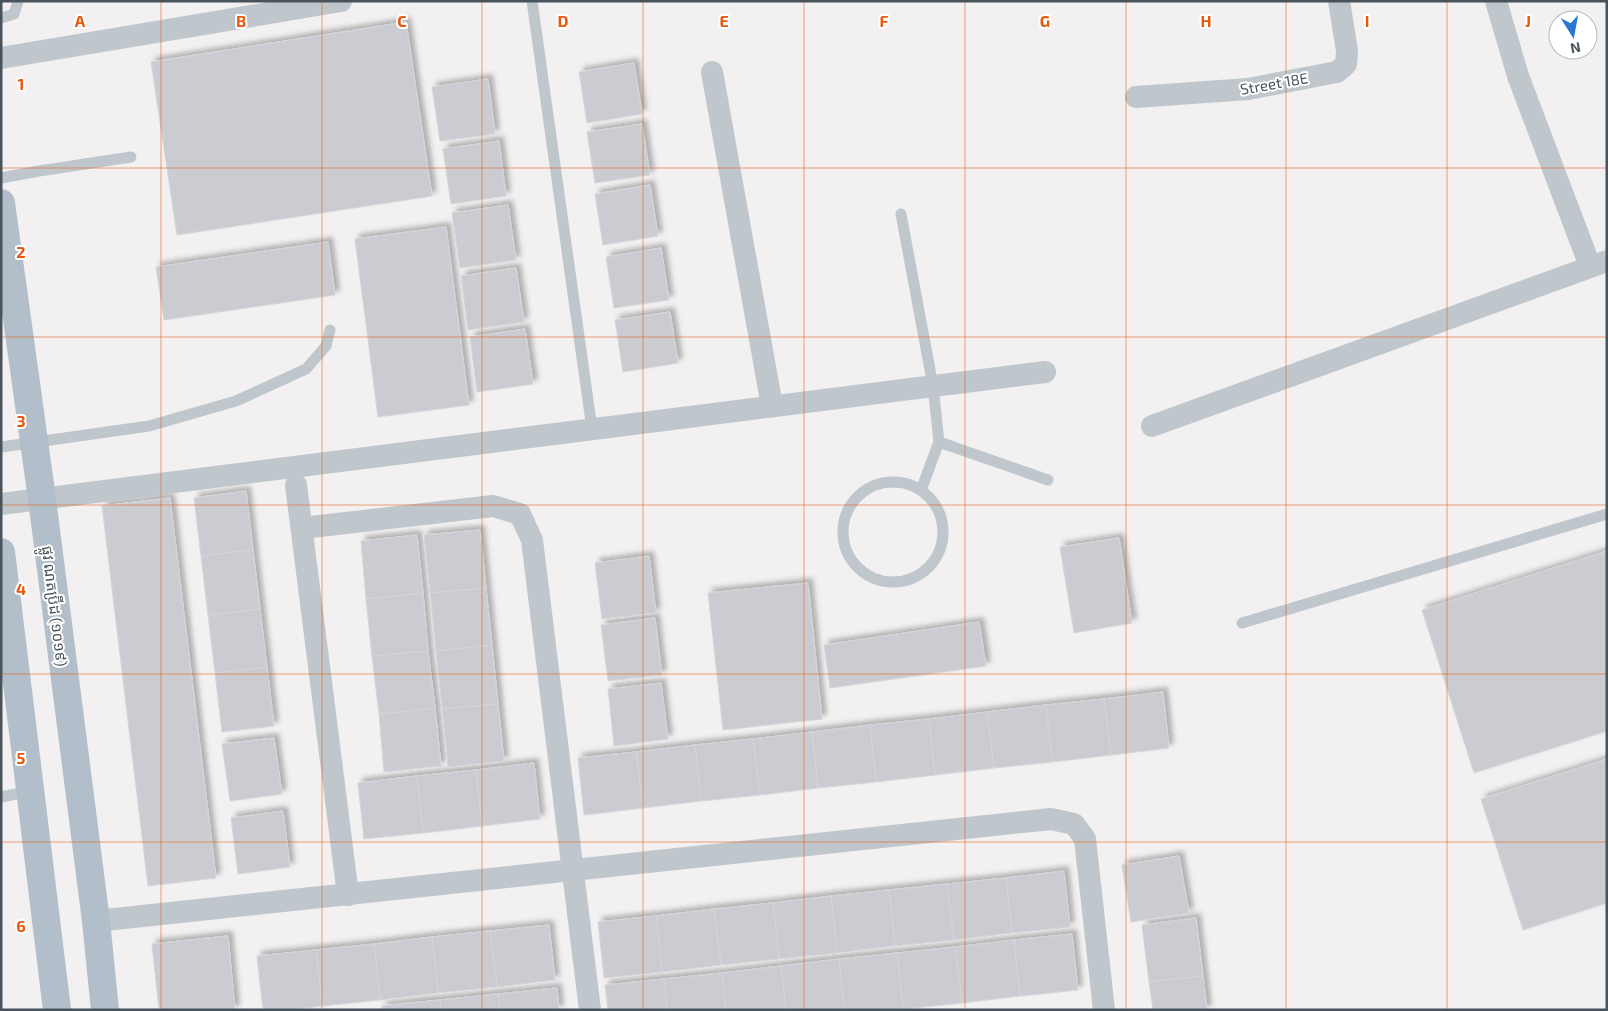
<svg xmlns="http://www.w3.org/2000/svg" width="1608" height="1011" viewBox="0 0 1608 1011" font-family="'Exo 2','Noto Sans Khmer',sans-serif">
	<defs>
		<filter id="shadow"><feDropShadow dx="4.5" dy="-4.5" stdDeviation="2.5" flood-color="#0004"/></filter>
	</defs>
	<rect width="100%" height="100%" fill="#f2f0f0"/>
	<!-- building -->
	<g fill="#caccd1" stroke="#d4d6da" filter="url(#shadow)">
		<polygon points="406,22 432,196 177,235 151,62"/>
		<polygon points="634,63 642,114 587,123 579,72"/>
		<polygon points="488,79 495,134 440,141 432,87"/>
		<polygon points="642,124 650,175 595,183 587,132"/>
		<polygon points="499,141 506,196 451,204 443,149"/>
		<polygon points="650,185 658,236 603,245 595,194"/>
		<polygon points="508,205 516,260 460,268 452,213"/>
		<polygon points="446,227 469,405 378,417 355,239"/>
		<polygon points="328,242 335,295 164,320 156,267"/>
		<polygon points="661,248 669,300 614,308 606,257"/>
		<polygon points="516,268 524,322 468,330 461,276"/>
		<polygon points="670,312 678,363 623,372 615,320"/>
		<polygon points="525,329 533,384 477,392 470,337"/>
		<polygon points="246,491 253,550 201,556 194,498"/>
		<polygon points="170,498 216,878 148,886 102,506"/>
		<polygon points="480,530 486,588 430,593 424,535"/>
		<polygon points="417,535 423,593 366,599 361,541"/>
		<polygon points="1119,538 1132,623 1074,633 1060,547"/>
		<polygon points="253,550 260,609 208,615 201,556"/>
		<polygon points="1607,551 1607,731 1474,773 1422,610"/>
		<polygon points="649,556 656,613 602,619 595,563"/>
		<polygon points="808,583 822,719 723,730 708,593"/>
		<polygon points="486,588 492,645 436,651 430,593"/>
		<polygon points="423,593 428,651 372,656 366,599"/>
		<polygon points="260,609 267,667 215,673 208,615"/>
		<polygon points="655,618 662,675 608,681 601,625"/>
		<polygon points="979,622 986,666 830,688 824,645"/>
		<polygon points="492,645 498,704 442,709 436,651"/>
		<polygon points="428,651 435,708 379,714 372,656"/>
		<polygon points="267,667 274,726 222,732 215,673"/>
		<polygon points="661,683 668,739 614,746 608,689"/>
		<polygon points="1163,692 1169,748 1111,755 1104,699"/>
		<polygon points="1104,699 1111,755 1052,762 1046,705"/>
		<polygon points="498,704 504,761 448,767 442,709"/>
		<polygon points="1046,705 1052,762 994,768 987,712"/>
		<polygon points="435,708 441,766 384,772 379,714"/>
		<polygon points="987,712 994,768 935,775 929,719"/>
		<polygon points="929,719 935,775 876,782 870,725"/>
		<polygon points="870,725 876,782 818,788 812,732"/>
		<polygon points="812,732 818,788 760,795 753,739"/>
		<polygon points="274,738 282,794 230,801 222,744"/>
		<polygon points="753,739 760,795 701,801 695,745"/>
		<polygon points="695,745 701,801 643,808 636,752"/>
		<polygon points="636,752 643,808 584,815 578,758"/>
		<polygon points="1607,759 1607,903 1523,930 1481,799"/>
		<polygon points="534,763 540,819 482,826 476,770"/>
		<polygon points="476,770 482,826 423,833 417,776"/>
		<polygon points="417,776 423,833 364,839 358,783"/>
		<polygon points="283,811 290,867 238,874 231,818"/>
		<polygon points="1179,856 1189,913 1131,922 1122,865"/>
		<polygon points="1064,871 1070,927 1012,933 1006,878"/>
		<polygon points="1006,878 1012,933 954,940 947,884"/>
		<polygon points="947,884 954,940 895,946 889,890"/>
		<polygon points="889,890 895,946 837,953 831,896"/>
		<polygon points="831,896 837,953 779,959 773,903"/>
		<polygon points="773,903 779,959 721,965 714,909"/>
		<polygon points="714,909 721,965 662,972 656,916"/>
		<polygon points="656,916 662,972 604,978 598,922"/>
		<polygon points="1196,918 1203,976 1149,982 1142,925"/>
		<polygon points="549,925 555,980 497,987 490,931"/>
		<polygon points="490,931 497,987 438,993 432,937"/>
		<polygon points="1072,934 1078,990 1020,996 1014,940"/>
		<polygon points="228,936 235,1010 159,1010 152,944"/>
		<polygon points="432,937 438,993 380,1000 374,944"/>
		<polygon points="1014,940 1020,996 962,1003 955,947"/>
		<polygon points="374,944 380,1000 322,1006 316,950"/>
		<polygon points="955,947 962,1003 903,1009 897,953"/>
		<polygon points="316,950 322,1006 288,1010 263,1010 257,956"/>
		<polygon points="897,953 903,1009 844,1010 839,959"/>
		<polygon points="839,959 844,1010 786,1010 781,966"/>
		<polygon points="781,966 786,1010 726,1010 722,973"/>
		<polygon points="722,973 726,1010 667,1010 664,979"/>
		<polygon points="1203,976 1207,1010 1153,1010 1149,982"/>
		<polygon points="664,979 667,1010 608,1010 605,985"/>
		<polygon points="557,988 559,1010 500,1010 498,994"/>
		<polygon points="498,994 500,1010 441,1010 440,1000"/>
		<polygon points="440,1000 441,1010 382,1010 382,1006"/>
	</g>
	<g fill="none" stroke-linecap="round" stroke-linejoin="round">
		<!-- service -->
		<g stroke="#bfc7cd" stroke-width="11">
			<polyline points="532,1 592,429"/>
			<polyline points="1,18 14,14 18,1"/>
			<polyline points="1,178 39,171 131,157"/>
			<polyline points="901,214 933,386 939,442 921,490"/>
			<polyline points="939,442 1048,480"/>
			<polyline points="1,447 149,426 236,401 306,369 326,346 330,330"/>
			<circle cx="893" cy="532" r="50"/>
			<polyline points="1242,623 1607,514"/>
			<polyline points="1,797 31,791"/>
		</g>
		<!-- minor -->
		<g stroke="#bfc7cd" stroke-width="22">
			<polyline points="1496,1 1518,76 1590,266"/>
			<polyline points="1,58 341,1"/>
			<polyline points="712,72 772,406"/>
			<polyline points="1136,97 1248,89 1337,72 1346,64 1347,51 1339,1"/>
			<polyline points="1152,426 1607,261"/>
			<polyline points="296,485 348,895"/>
			<polyline points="1,504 1045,372"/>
			<polyline points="302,528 493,506 520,514 532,540 590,1010"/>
			<polyline points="96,921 1051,819 1074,824 1085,839 1104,1010"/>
		</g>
		<!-- primary -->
		<g stroke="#b2bfcb" stroke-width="28">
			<polyline points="1,203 42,499 96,921 105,1010"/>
			<polyline points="1,552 57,1010"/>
		</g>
	</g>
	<!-- grid -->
	<path fill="none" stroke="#e8590c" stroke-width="1" stroke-opacity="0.55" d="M161,1V1010M322,1V1010M482,1V1010M643,1V1010M804,1V1010M965,1V1010M1126,1V1010M1286,1V1010M1447,1V1010M1,168H1607M1,337H1607M1,505H1607M1,674H1607M1,842H1607"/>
	<g text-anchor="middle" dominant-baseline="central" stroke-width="4" stroke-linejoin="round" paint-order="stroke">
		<!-- street labels -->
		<g font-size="15" fill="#49535b" stroke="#fff">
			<text transform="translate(1274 83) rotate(-10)">Street 18E</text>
			<text transform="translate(55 606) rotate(83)">ផ្លូវ ណតប្រ៊ីដ (១០១៩)</text>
		</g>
	</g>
	<g font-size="16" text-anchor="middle" font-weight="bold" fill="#e8590c" stroke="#fff" stroke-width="4" stroke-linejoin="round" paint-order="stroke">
		<text x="80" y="27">A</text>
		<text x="241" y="27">B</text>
		<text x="402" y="27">C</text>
		<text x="563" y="27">D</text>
		<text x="724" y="27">E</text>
		<text x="884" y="27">F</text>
		<text x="1045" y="27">G</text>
		<text x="1206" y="27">H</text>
		<text x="1367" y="27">I</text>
		<text x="1528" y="27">J</text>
		<text x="21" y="90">1</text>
		<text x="21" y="258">2</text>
		<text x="21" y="427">3</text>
		<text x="21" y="595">4</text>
		<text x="21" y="764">5</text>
		<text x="21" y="932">6</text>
	</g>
	<!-- border -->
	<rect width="1608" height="1011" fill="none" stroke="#49535b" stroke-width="5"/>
	<!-- north arrow -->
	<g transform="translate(1573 35) rotate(169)"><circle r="24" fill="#ffffff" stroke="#b6babd"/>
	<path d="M0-4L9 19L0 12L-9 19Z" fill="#2a77d1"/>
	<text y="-8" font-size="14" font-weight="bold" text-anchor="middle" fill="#49535b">N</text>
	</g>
</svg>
